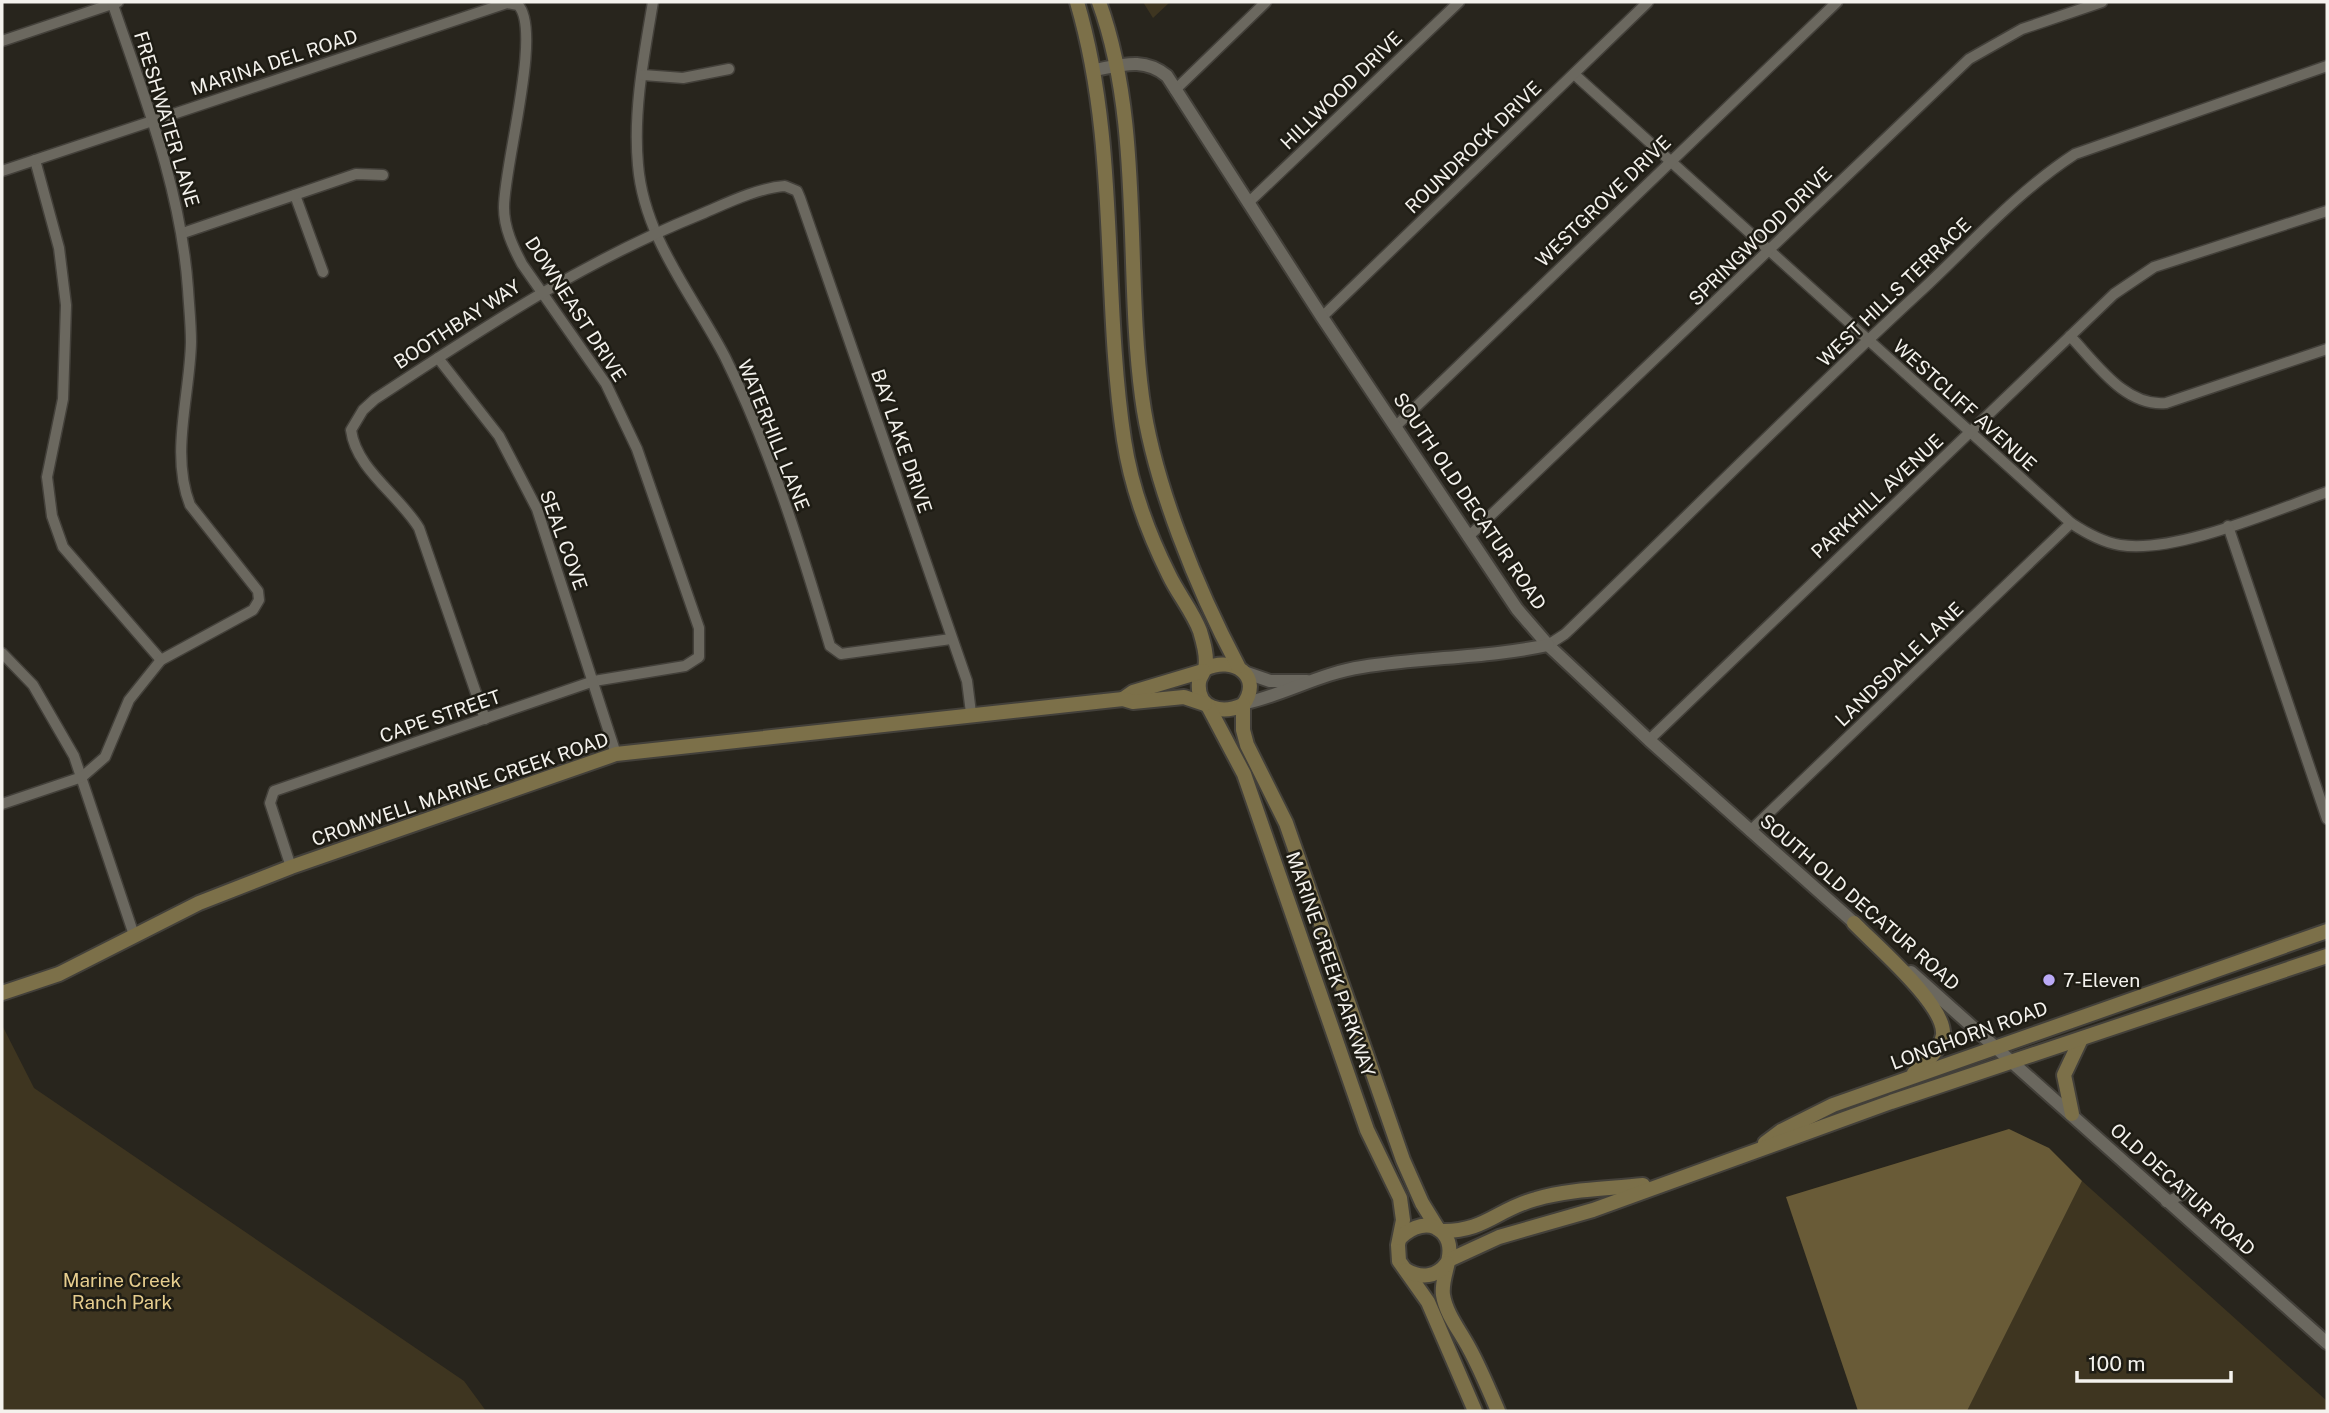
<svg xmlns="http://www.w3.org/2000/svg" width="2329" height="1413" viewBox="0 0 2329 1413" font-family="'Public Sans',sans-serif">
	<rect width="100%" height="100%" fill="#28251d"/>
	<!-- green -->
	<g fill="#3e3520">
		<polygon points="1143,2 1170,2 1153,18"/>
		<polygon points="2,1025 34,1088 464,1381 486,1411 2,1411"/>
		<polygon points="2082,1181 2327,1401 2327,1411 1967,1411"/>
	</g>
	<!-- forest -->
	<polygon fill="#695b37" points="2009,1129 2049,1148 2082,1181 1967,1411 1858,1411 1786,1197"/>
	<g fill="none" stroke-linecap="round" stroke-linejoin="round">
		<!-- minor casing -->
		<g stroke="#43403a" stroke-width="13">
			<g id="minor">
				<path d="M653,2C644,55 633,111 638,165C644,238 693,295 725,357C770,448 801,548 830,646L841,654L951,639"/>
				<polyline points="2,41 118,2"/>
				<path d="M1574,74L2071,523C2086,533 2102,542 2120,545C2175,554 2273,511 2327,492"/>
				<polyline points="643,75 683,78 729,69"/>
				<polyline points="1175,90 1266,2"/>
				<polyline points="35,160 59,248 66,305 63,399 47,477 52,516 63,547 161,660"/>
				<path d="M2,171L507,3L518,5C543,30 503,169 504,208C504,228 513,247 522,264L606,384L637,449L699,628V657L685,666L594,681L274,791L270,803L291,867"/>
				<polyline points="295,195 323,272"/>
				<polyline points="1248,203 1459,2"/>
				<polyline points="183,233 356,174 383,175"/>
				<polyline points="1322,317 1648,2"/>
				<path d="M2070,336C2096,363 2125,407 2166,403L2327,349"/>
				<polyline points="438,358 499,436 537,509 616,754"/>
				<polyline points="1395,427 1837,2"/>
				<polyline points="2228,526 2327,819"/>
				<polyline points="1468,537 1969,59 2022,29 2102,2"/>
				<path d="M1548,645L1565,634C1685,519 1802,400 1924,288C1973,242 2018,191 2075,154L2327,66"/>
				<polyline points="2,653 33,685 74,756 134,935"/>
				<path d="M485,719L419,528C399,495 356,469 351,430L363,410L375,399C482,329 580,263 699,215C725,204 757,188 785,186L797,191L800,198L967,681L971,713"/>
				<polyline points="1649,740 2114,294 2154,267 2327,211"/>
				<path d="M2,804L82,777L105,757L129,700L161,660L253,610L259,600L258,591L190,505C170,454 190,395 191,342C191,324 189,306 188,289C181,189 144,96 112,2"/>
				<polyline points="1750,831 2071,523"/>
				<polyline points="2166,1202 2188,1192"/>
			</g>
		</g>
		<!-- tertiary casing -->
		<g stroke="#43403a" stroke-width="16">
			<g id="tertiary">
				<path d="M1095,70C1122,65 1144,57 1167,76L1322,317L1517,609L1548,645L1649,740L1860,928"/>
				<polyline points="1244,672 1270,681 1307,681"/>
				<path d="M1246,703C1286,694 1321,673 1362,667C1424,657 1487,658 1548,645"/>
				<polyline points="1911,972 2327,1343"/>
			</g>
		</g>
		<!-- secondary casing -->
		<g stroke="#43403a" stroke-width="18">
			<g id="secondary">
				<path d="M1077,2C1119,144 1102,294 1124,440C1131,486 1148,533 1169,575C1178,594 1193,612 1200,631C1203,641 1208,657 1205,668C1204,673 1200,676 1199,682C1196,710 1223,714 1243,705C1264,676 1233,655 1205,669"/>
				<path d="M1099,2C1143,122 1125,271 1142,397C1153,482 1198,591 1238,666"/>
				<polyline points="1123,699 1133,692 1203,671"/>
				<polyline points="1243,705 1243,730 1247,745 1286,823 1403,1160 1422,1203 1438,1229"/>
				<polyline points="1208,706 1244,774 1367,1130 1400,1198 1403,1220 1398,1245 1399,1261 1428,1302 1475,1411"/>
				<path d="M1854,923C1876,946 1946,1005 1943,1035C1940,1051 1925,1063 1914,1073"/>
				<polyline points="2,993 59,974 199,903 291,867 616,754 1123,699 1133,702 1184,697 1205,704"/>
				<polyline points="2072,1114 2064,1075 2081,1039"/>
				<polyline points="1765,1143 1781,1131 1833,1105 2327,931"/>
				<path d="M1441,1231C1485,1232 1497,1209 1536,1199C1570,1189 1608,1189 1643,1185"/>
				<path d="M1400,1238C1411,1227 1430,1219 1443,1233C1459,1251 1440,1274 1443,1295C1446,1314 1460,1331 1469,1348C1480,1368 1489,1390 1498,1411"/>
				<polyline points="1449,1260 1499,1237 1593,1210 1891,1102 2327,956"/>
				<path d="M1406,1270C1421,1279 1437,1277 1447,1263"/>
			</g>
		</g>
		<!-- minor -->
		<use href="#minor" stroke="#6b685f" stroke-width="10"/>
		<!-- tertiary -->
		<use href="#tertiary" stroke="#6b685f" stroke-width="12"/>
		<!-- secondary -->
		<use href="#secondary" stroke="#7c7049" stroke-width="14"/>
	</g>
	<!-- markers -->
	<circle fill="#bbaaf6" stroke="#1e1c14" stroke-width="2.5" cx="2049" cy="980" r="7"/>
	<g text-anchor="middle" dominant-baseline="central" stroke-width="5" stroke-linejoin="round" paint-order="stroke">
		<!-- street labels -->
		<g font-size="19" fill="#f4f2ed" stroke="#1e1c14">
			<text transform="translate(274 62) rotate(-18)">MARINA DEL ROAD</text>
			<text transform="translate(1341 90) rotate(-44)">HILLWOOD DRIVE</text>
			<text transform="translate(167 119) rotate(73)">FRESHWATER LANE</text>
			<text transform="translate(1473 147) rotate(-44)">ROUNDROCK DRIVE</text>
			<text transform="translate(1603 201) rotate(-44)">WESTGROVE DRIVE</text>
			<text transform="translate(1760 236) rotate(-44)">SPRINGWOOD DRIVE</text>
			<text transform="translate(1894 292) rotate(-44)">WEST HILLS TERRACE</text>
			<text transform="translate(576 309) rotate(57)">DOWNEAST DRIVE</text>
			<text transform="translate(457 324) rotate(-33)">BOOTHBAY WAY</text>
			<text transform="translate(1965 405) rotate(42)">WESTCLIFF AVENUE</text>
			<text transform="translate(774 435) rotate(68)">WATERHILL LANE</text>
			<text transform="translate(902 441) rotate(71)">BAY LAKE DRIVE</text>
			<text transform="translate(1877 496) rotate(-43)">PARKHILL AVENUE</text>
			<text transform="translate(1470 501) rotate(56)">SOUTH OLD DECATUR ROAD</text>
			<text transform="translate(564 540) rotate(70)">SEAL COVE</text>
			<text transform="translate(1899 664) rotate(-44)">LANDSDALE LANE</text>
			<text transform="translate(440 716) rotate(-19)">CAPE STREET</text>
			<text transform="translate(460 789) rotate(-19)">CROMWELL MARINE CREEK ROAD</text>
			<text transform="translate(1860 902) rotate(41)">SOUTH OLD DECATUR ROAD</text>
			<text transform="translate(1331 964) rotate(71)">MARINE CREEK PARKWAY</text>
			<text transform="translate(1969 1035) rotate(-20)">LONGHORN ROAD</text>
			<text transform="translate(2183 1189) rotate(42)">OLD DECATUR ROAD</text>
		</g>
		<!-- poi labels -->
		<g font-size="19" fill="#f4f2ed" stroke="#1e1c14" text-anchor="start">
			<text x="2063" y="980">7-Eleven</text>
		</g>
		<!-- park labels -->
		<g font-size="19" fill="#e6cd8e" stroke="#1e1c14">
			<text x="122" y="1280">Marine Creek<tspan x="122" dy="22">Ranch Park</tspan></text>
		</g>
	</g>
	<!-- border -->
	<rect width="2329" height="1413" fill="none" stroke="#f4f2ed" stroke-width="7"/>
	<!-- scale -->
	<path d="M2077 1371v10h154v-10" fill="none" stroke="#f4f2ed" stroke-width="3.5"/>
	<text x="2088" y="1371" font-size="21" fill="#f4f2ed" stroke="#1e1c14" stroke-width="5" paint-order="stroke">100 m</text>
</svg>
